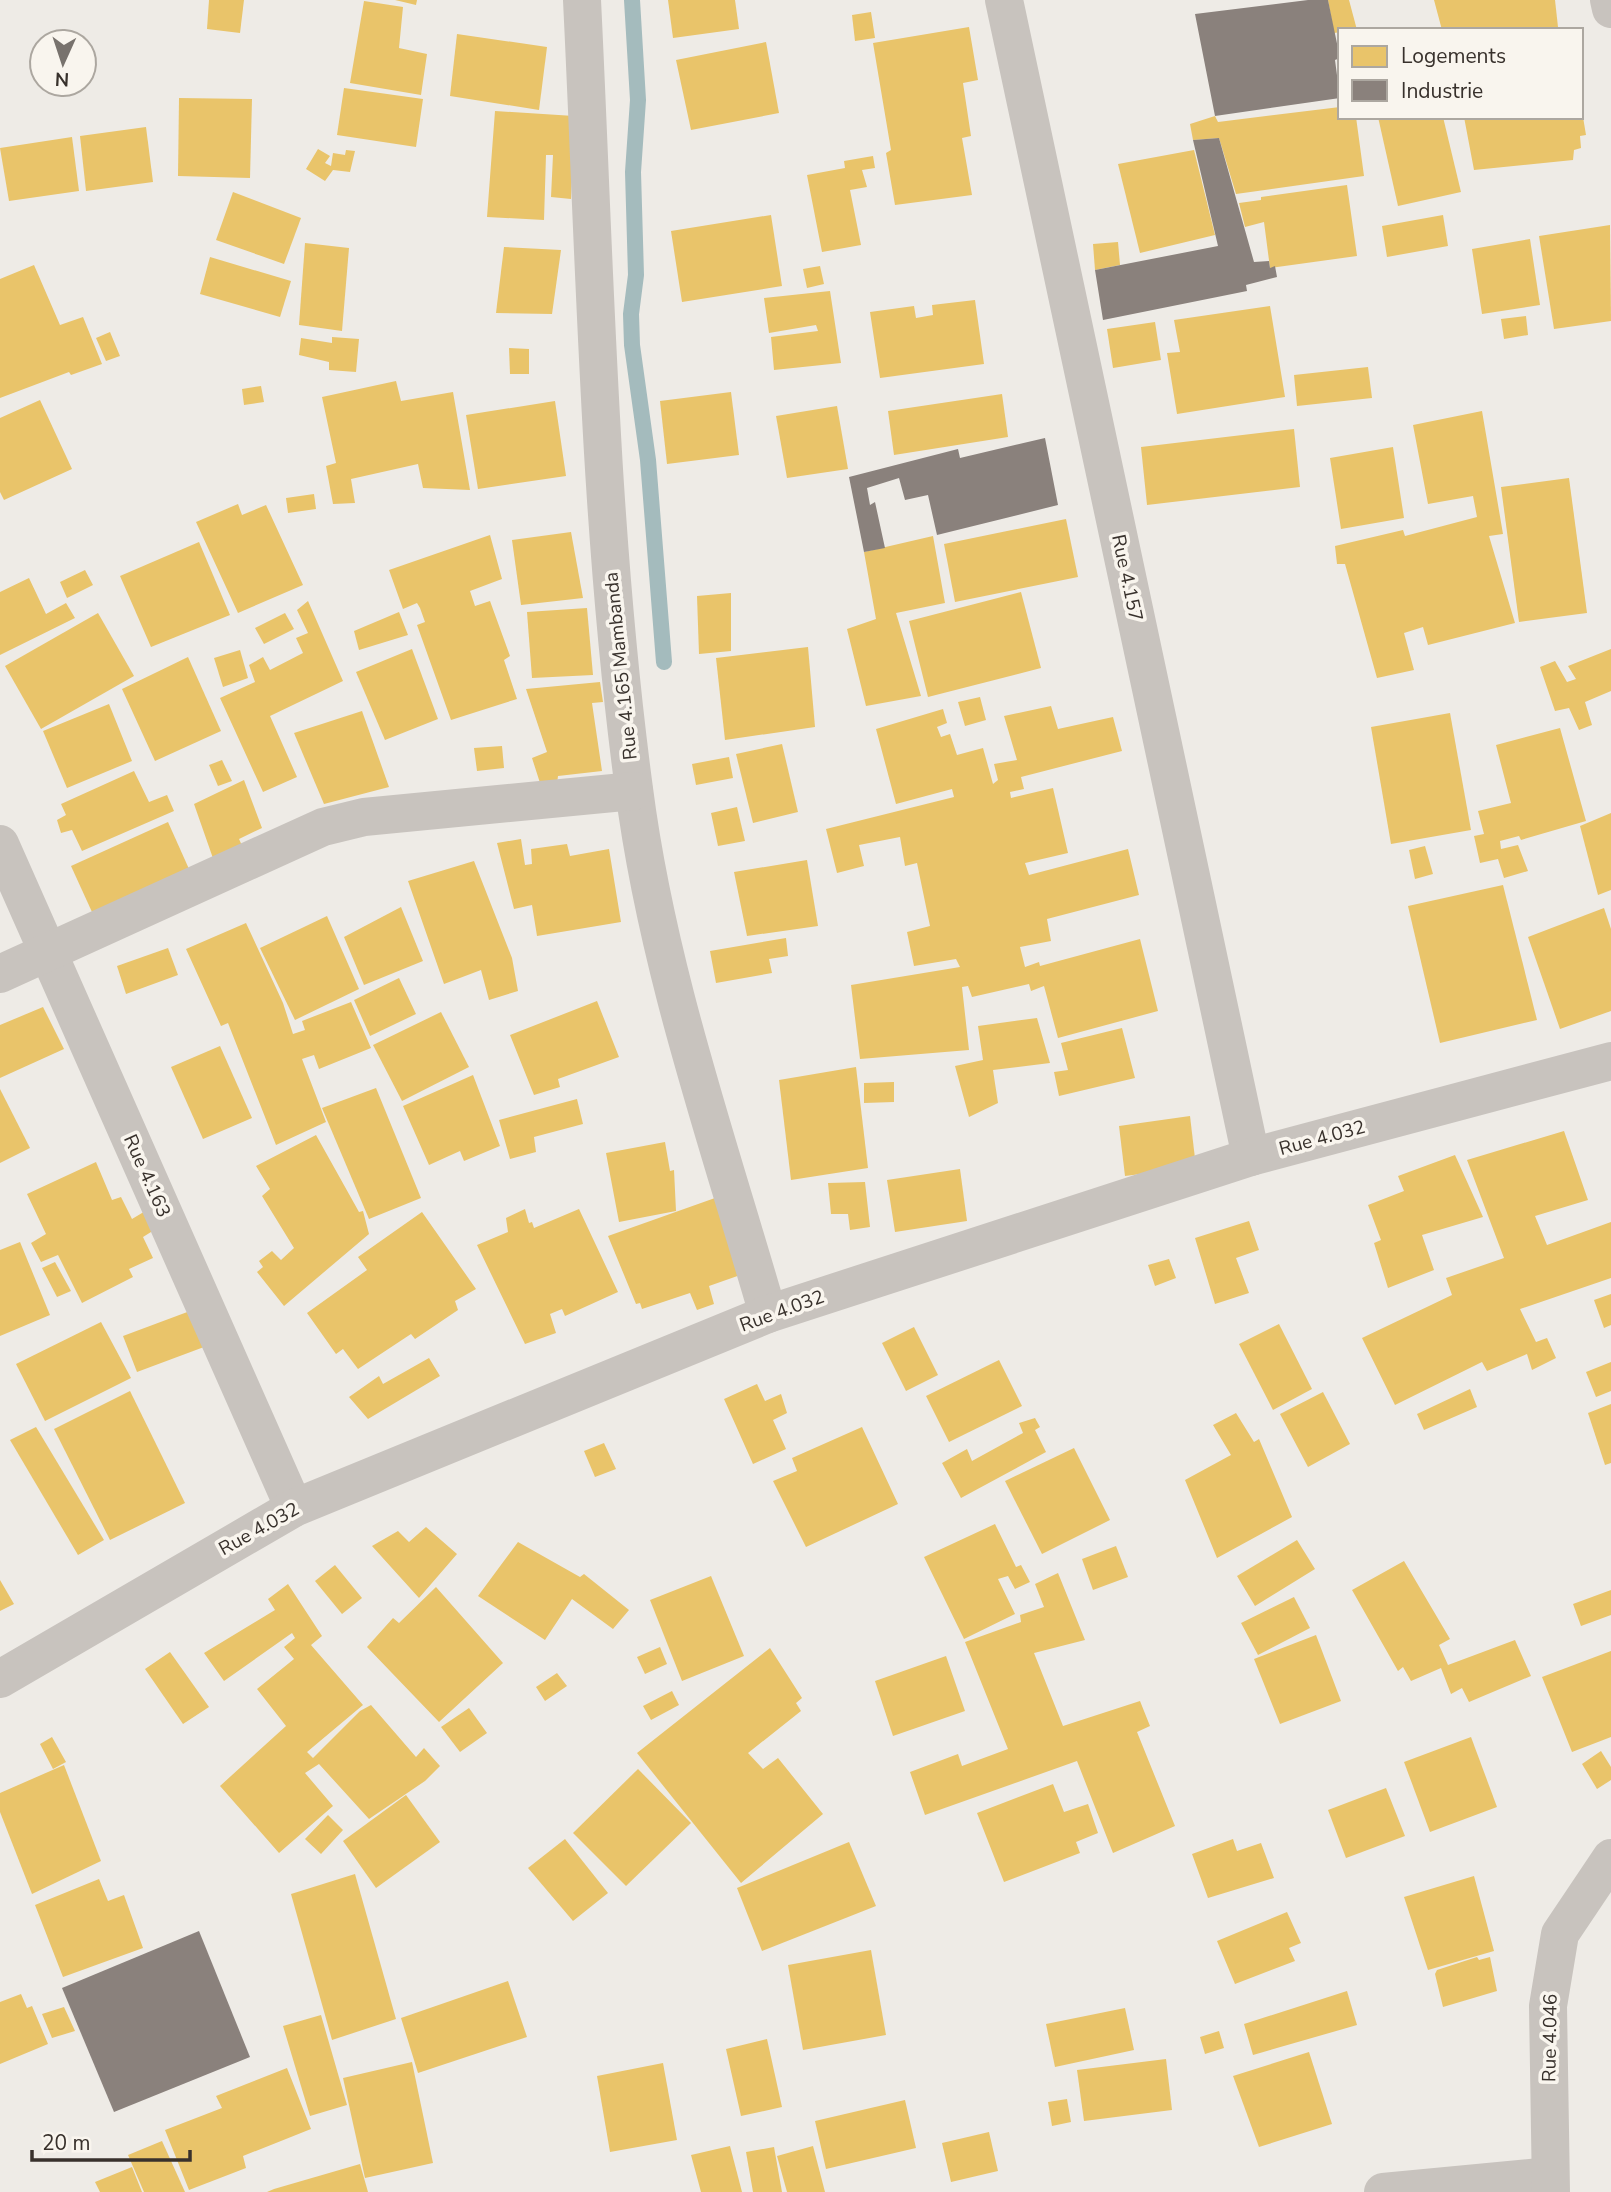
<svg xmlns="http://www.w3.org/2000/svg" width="1611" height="2192" viewBox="0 0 1611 2192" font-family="'Nunito Sans',sans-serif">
	<rect width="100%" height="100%" fill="#eeebe6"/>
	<!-- homes -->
	<g fill="#e9c46a">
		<polygon points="209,0 244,0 240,33 207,29"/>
		<polygon points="395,0 417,0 416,5"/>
		<polygon points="668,0 735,0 739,29 673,38"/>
		<polygon points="1328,0 1349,0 1357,30 1334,33"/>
		<polygon points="1434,0 1555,0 1558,27 1442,30"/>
		<polygon points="364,1 403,7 399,48 427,54 421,95 350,83"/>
		<polygon points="871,12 875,38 855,41 852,15"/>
		<polygon points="969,27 978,80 963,83 971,136 962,138 972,195 895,205 886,153 891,150 873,43"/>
		<polygon points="457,34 547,47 539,110 450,96"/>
		<polygon points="766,42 779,113 691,130 676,60"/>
		<polygon points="344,88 423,99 416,147 337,135"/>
		<polygon points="179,98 252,99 250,178 178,176"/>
		<polygon points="1340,107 1340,117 1356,117 1364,176 1236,194 1219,138 1193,140 1190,124 1215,116 1218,122"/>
		<polygon points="495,111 574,116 571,199 551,197 553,155 546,155 544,220 487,217"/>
		<polygon points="1378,117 1443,117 1461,192 1398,206"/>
		<polygon points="1464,117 1583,117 1586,135 1580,136 1581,148 1574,150 1573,160 1474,170"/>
		<polygon points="146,127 153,182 86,191 80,136"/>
		<polygon points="72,137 79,191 9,201 0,148"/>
		<polygon points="318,149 330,156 325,163 331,166 333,153 345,155 346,150 355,151 350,172 333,170 325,181 306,169"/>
		<polygon points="1194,150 1215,235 1140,253 1118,164"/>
		<polygon points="873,156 875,168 862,170 867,187 850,190 861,245 822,252 807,175 845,168 844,161"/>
		<polygon points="1347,185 1357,256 1270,268 1264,222 1245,227 1239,203 1261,200 1261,197"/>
		<polygon points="233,192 301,218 284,264 216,240"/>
		<polygon points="771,215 782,286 682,302 671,231"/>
		<polygon points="1443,215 1448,246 1387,257 1382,226"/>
		<polygon points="1610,225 1611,321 1554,329 1539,236"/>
		<polygon points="1530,239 1540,305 1482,314 1472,249"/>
		<polygon points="1118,242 1120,265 1095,270 1093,244"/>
		<polygon points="305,243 349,248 342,331 299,325"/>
		<polygon points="504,247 561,250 552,314 496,313"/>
		<polygon points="210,257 291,281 280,317 200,294"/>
		<polygon points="34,265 60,325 83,317 102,364 71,375 69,372 0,398 0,279"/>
		<polygon points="820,266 824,284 807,288 803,269"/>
		<polygon points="830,291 841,363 774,370 771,337 818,331 816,325 769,333 764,298"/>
		<polygon points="975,300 984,364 880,378 870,312 914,306 916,318 933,315 932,305"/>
		<polygon points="1270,306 1285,397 1177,414 1167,353 1180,352 1174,320"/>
		<polygon points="1526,316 1528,335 1504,339 1501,319"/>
		<polygon points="1155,322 1161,360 1113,368 1107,329"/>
		<polygon points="110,332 120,356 106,361 96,338"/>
		<polygon points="332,337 359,339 356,372 329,370 329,362 299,355 301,338 332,343"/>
		<polygon points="509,348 529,349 529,374 510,374"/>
		<polygon points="1368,367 1372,398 1297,406 1294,375"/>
		<polygon points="396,381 401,401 453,392 470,490 423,488 418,464 351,479 355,503 333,504 326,466 336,463 322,397"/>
		<polygon points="261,386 264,402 244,405 242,389"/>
		<polygon points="731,392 739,455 667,464 660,401"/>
		<polygon points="1002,394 1008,437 894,455 888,411"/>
		<polygon points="40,400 72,469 4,500 0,492 0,418"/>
		<polygon points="555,401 566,476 478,489 466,415"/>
		<polygon points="837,406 848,469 787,478 776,416"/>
		<polygon points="1482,411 1503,534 1489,536 1515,623 1428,645 1423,627 1404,633 1414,670 1377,678 1345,564 1337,564 1335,546 1403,530 1405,536 1477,517 1473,496 1428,504 1413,425"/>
		<polygon points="1294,429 1300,487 1147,505 1141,447"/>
		<polygon points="1393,447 1404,518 1341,529 1330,458"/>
		<polygon points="1569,478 1587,613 1519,622 1501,487"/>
		<polygon points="314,494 316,509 288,513 286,498"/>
		<polygon points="238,504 242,515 266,505 303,585 238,613 196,522"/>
		<polygon points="1066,519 1078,577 955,602 944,544"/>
		<polygon points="571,532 583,598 521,605 512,540"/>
		<polygon points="490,535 502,579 470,591 475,606 490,601 510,656 504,660 517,699 451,720 417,625 425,622 420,608 417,603 403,609 389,570"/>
		<polygon points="933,536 945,603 896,613 921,696 866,706 847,629 876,619 864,552"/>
		<polygon points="199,542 230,615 151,647 120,576"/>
		<polygon points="85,570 93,585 67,598 60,582"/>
		<polygon points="29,578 46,614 66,603 75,618 0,655 0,592"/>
		<polygon points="1021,592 1041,668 928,697 909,621"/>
		<polygon points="731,593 731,651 699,654 697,596"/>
		<polygon points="308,601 343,681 270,716 297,777 263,792 220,698 255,682 249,665 263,657 270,670 303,653 296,638 308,633 297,610"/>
		<polygon points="587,608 593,675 532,678 527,612"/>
		<polygon points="399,612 408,635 359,650 354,631"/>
		<polygon points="98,613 134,676 41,729 5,666"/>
		<polygon points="285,613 294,629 264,644 255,628"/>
		<polygon points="808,647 815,727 725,740 716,658"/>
		<polygon points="412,649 438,719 385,740 356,672"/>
		<polygon points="1611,649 1611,691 1585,702 1592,725 1579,730 1569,708 1555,711 1540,667 1555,661 1567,682 1576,679 1568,666"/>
		<polygon points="240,650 248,678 223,687 214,658"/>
		<polygon points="188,657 221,731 155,761 122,689"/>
		<polygon points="600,682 603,702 592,703 602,771 558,776 557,784 541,786 532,758 547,752 526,689"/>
		<polygon points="980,697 986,720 965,726 958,702"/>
		<polygon points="109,704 132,761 67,788 43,731"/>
		<polygon points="1051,706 1058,729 1113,717 1122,751 1021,777 1024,789 1010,792 1011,798 1053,788 1068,853 1025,863 1029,875 1128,849 1139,895 1047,919 1051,941 1020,947 1025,967 1039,962 1040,966 1140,939 1158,1011 1058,1038 1044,986 1031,991 1029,984 972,997 968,986 962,987 969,1050 860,1059 851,985 960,967 956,959 914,966 907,932 930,926 917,863 905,866 900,837 859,845 864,866 837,873 826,829 954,797 952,789 896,804 876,729 943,709 947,723 937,727 941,737 950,734 957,755 983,748 993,784 998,780 994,764 1017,760 1004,716"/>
		<polygon points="362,711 389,787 324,804 294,733"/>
		<polygon points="1450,713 1471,830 1391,844 1371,727"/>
		<polygon points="1560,728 1586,821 1521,840 1519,836 1500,841 1501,849 1518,845 1528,871 1504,878 1498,859 1480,863 1474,836 1484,834 1478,811 1511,803 1496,745"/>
		<polygon points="782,744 798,812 753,823 736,754"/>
		<polygon points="502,746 504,768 477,771 474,748"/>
		<polygon points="729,757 733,778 696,785 692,764"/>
		<polygon points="222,760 232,781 218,786 209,765"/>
		<polygon points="134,771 149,802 167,795 174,811 82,851 72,830 61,833 57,820 66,815 61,804"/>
		<polygon points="244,780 262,828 239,839 244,850 215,864 194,804"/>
		<polygon points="737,807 745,841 718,846 711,813"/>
		<polygon points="1611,813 1611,890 1598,895 1580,826"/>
		<polygon points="168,822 189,869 92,912 71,866"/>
		<polygon points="521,839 525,865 532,864 531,849 567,844 570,856 609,849 621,922 537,936 532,905 514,909 497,843"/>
		<polygon points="1425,846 1433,874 1415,879 1409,850"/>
		<polygon points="807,860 818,926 747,936 734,872"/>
		<polygon points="474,861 512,958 518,991 489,1000 481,970 444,984 408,881"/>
		<polygon points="1503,885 1537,1020 1440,1043 1408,906"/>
		<polygon points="401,907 423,961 364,985 344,937"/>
		<polygon points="1604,908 1611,929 1611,1011 1560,1029 1528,937"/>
		<polygon points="327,916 359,989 295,1020 260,948"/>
		<polygon points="246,923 283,1003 293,1034 305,1030 302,1021 351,1002 371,1048 319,1069 314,1055 302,1059 326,1122 276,1145 228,1023 221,1026 186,949"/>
		<polygon points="786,938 788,956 769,959 772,973 716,983 710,951"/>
		<polygon points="168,948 178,975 126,994 117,966"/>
		<polygon points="399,978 416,1014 370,1036 354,1000"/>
		<polygon points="597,1001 619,1057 558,1079 560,1087 534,1095 510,1035"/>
		<polygon points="43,1007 64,1049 0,1078 0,1025"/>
		<polygon points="441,1012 469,1067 402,1101 373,1045"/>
		<polygon points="1037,1018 1050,1063 993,1070 998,1103 969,1117 955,1066 983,1060 978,1026"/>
		<polygon points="1122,1028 1135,1078 1059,1096 1054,1072 1068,1070 1061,1043"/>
		<polygon points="220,1046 252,1118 203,1139 171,1067"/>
		<polygon points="856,1067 868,1168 791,1180 779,1080"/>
		<polygon points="473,1075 500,1146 464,1161 460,1151 429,1165 403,1106"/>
		<polygon points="894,1082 894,1102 864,1103 864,1083"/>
		<polygon points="376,1088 421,1198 369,1219 322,1108"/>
		<polygon points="0,1089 30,1148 0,1163"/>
		<polygon points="577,1099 583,1124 534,1137 536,1152 510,1159 499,1120"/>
		<polygon points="1190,1116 1196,1167 1125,1176 1119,1126"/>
		<polygon points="1564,1131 1588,1200 1535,1216 1547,1245 1611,1222 1611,1278 1520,1309 1536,1342 1547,1338 1556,1358 1532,1370 1527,1354 1487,1371 1482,1362 1395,1405 1362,1338 1452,1295 1446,1278 1504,1258 1467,1160"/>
		<polygon points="316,1135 359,1212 363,1211 369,1234 284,1306 257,1272 263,1267 259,1261 272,1251 281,1260 294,1248 262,1196 270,1189 256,1166"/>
		<polygon points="665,1142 670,1171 674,1170 676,1211 619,1222 606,1153"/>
		<polygon points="1455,1155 1483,1217 1422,1235 1434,1270 1388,1288 1374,1243 1381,1240 1368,1205 1404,1191 1398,1176"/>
		<polygon points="96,1162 112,1200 121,1197 132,1219 147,1210 159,1227 143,1237 153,1258 129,1269 133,1277 82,1303 58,1255 41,1262 31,1243 46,1234 27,1194"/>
		<polygon points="960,1169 967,1221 895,1232 887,1180"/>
		<polygon points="865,1182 870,1227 850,1230 848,1214 831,1214 828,1183"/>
		<polygon points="715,1198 746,1273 709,1286 714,1304 697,1310 690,1293 642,1309 640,1303 636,1304 608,1236"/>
		<polygon points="525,1209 529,1223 532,1222 534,1228 579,1209 618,1292 565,1316 562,1309 550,1314 556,1333 525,1344 477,1245 508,1232 506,1218"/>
		<polygon points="422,1212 476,1289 455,1301 458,1310 415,1339 411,1334 358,1369 343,1349 336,1354 307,1313 367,1270 358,1257"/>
		<polygon points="1249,1221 1259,1250 1236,1258 1249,1293 1215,1304 1195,1238"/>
		<polygon points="20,1242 50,1315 0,1336 0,1250"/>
		<polygon points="1169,1259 1176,1278 1155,1286 1148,1265"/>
		<polygon points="55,1262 71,1291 57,1297 42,1268"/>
		<polygon points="1611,1294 1611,1325 1604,1328 1594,1300"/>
		<polygon points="190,1311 204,1347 137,1372 123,1336"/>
		<polygon points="101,1322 131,1378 45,1421 16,1364"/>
		<polygon points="1279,1324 1312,1389 1273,1410 1239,1344"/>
		<polygon points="914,1327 938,1375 906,1391 882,1343"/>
		<polygon points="429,1358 440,1376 368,1419 349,1397 379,1376 383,1384"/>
		<polygon points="999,1360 1022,1406 949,1442 926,1396"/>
		<polygon points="1611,1362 1611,1391 1596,1397 1586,1372"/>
		<polygon points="757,1384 765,1401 781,1394 787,1413 773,1420 786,1449 753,1464 724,1399"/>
		<polygon points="1470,1389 1477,1407 1424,1430 1417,1414"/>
		<polygon points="130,1391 185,1503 110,1540 54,1429"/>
		<polygon points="1323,1392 1350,1444 1308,1467 1280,1414"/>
		<polygon points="1611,1404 1611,1463 1605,1465 1588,1413"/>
		<polygon points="1236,1413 1254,1442 1259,1439 1292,1517 1217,1558 1185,1480 1231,1455 1213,1425"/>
		<polygon points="1035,1418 1040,1427 1035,1430 1046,1452 961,1498 942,1463 967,1449 972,1461 1023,1433 1019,1423"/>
		<polygon points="36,1427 104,1540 78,1555 10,1440"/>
		<polygon points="862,1427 898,1504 806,1547 773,1481 797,1471 792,1458"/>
		<polygon points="604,1443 616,1469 595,1477 584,1451"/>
		<polygon points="1074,1448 1110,1520 1042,1554 1005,1481"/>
		<polygon points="995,1524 1016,1567 1021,1565 1030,1582 1015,1589 1008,1576 998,1579 1015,1614 964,1639 924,1557"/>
		<polygon points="426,1527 457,1554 419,1598 372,1546 398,1531 409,1542"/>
		<polygon points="1297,1540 1315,1569 1255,1606 1237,1576"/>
		<polygon points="518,1542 580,1577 584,1574 629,1610 613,1629 572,1599 545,1640 478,1596"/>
		<polygon points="1116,1546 1128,1577 1093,1590 1082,1559"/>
		<polygon points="1404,1561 1450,1639 1439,1645 1448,1665 1515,1640 1531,1676 1469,1702 1462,1688 1451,1694 1441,1668 1411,1681 1403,1667 1398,1671 1352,1590"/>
		<polygon points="335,1565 362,1598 342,1614 315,1581"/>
		<polygon points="1058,1573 1085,1640 1034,1653 1063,1726 1140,1701 1150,1726 1137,1732 1175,1826 1113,1853 1077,1761 925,1815 910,1772 958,1754 962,1766 1008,1749 965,1642 1021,1622 1020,1615 1044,1607 1035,1584"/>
		<polygon points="711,1576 744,1656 682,1681 650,1600"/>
		<polygon points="0,1580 14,1604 0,1611"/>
		<polygon points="288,1584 322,1636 311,1645 363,1705 307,1752 313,1758 360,1711 371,1705 416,1757 424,1748 440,1766 425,1781 369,1819 319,1764 305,1773 333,1806 279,1853 220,1786 286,1726 257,1689 294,1659 284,1647 295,1638 292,1633 224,1681 204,1653 275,1610 268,1599"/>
		<polygon points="436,1587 503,1663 439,1722 367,1647 393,1618 399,1623"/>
		<polygon points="1611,1590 1611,1615 1581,1626 1573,1604"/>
		<polygon points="1294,1597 1310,1628 1258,1655 1241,1623"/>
		<polygon points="1316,1635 1341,1701 1280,1724 1254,1659"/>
		<polygon points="660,1647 667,1664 645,1674 637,1657"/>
		<polygon points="770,1648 802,1698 796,1703 801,1711 748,1753 763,1769 778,1758 823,1814 741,1883 637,1753"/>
		<polygon points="1611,1651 1611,1737 1572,1752 1542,1677"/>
		<polygon points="170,1652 209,1707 183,1724 145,1669"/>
		<polygon points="946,1656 965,1711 893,1736 875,1681"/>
		<polygon points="557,1673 567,1686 545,1701 536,1687"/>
		<polygon points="672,1691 679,1705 651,1720 643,1706"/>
		<polygon points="469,1708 487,1733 460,1752 441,1727"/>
		<polygon points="52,1737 66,1762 53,1769 40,1744"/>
		<polygon points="1471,1737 1497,1807 1430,1832 1404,1762"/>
		<polygon points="1601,1751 1611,1767 1611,1780 1597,1789 1582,1764"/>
		<polygon points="64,1765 101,1861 32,1894 0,1812 0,1793"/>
		<polygon points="638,1769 691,1823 626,1886 573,1833"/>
		<polygon points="1053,1784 1064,1812 1088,1804 1098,1833 1076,1842 1080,1853 1004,1882 977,1813"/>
		<polygon points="1386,1788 1405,1836 1346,1858 1328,1810"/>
		<polygon points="406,1795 440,1842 376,1888 343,1841"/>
		<polygon points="328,1815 343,1830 321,1854 305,1839"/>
		<polygon points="565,1839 608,1893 573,1921 528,1868"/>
		<polygon points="1233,1839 1237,1851 1261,1843 1274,1878 1208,1898 1192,1854"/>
		<polygon points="849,1842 876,1906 762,1951 737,1888"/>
		<polygon points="355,1874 396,2019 332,2040 291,1894"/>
		<polygon points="1474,1876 1494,1951 1428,1970 1404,1897"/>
		<polygon points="99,1879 108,1901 124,1895 143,1948 63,1977 35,1905"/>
		<polygon points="1287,1912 1301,1943 1289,1948 1295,1961 1235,1984 1217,1941"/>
		<polygon points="871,1950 886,2035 803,2050 788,1965"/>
		<polygon points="1477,1957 1479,1960 1490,1957 1497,1991 1443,2007 1435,1974 1437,1970"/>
		<polygon points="508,1981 527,2037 418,2073 401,2018"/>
		<polygon points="1347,1991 1357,2025 1253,2055 1244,2024"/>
		<polygon points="21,1994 27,2008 32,2006 48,2044 0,2064 0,2002"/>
		<polygon points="64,2007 75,2031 52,2038 42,2014"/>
		<polygon points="1125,2008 1134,2050 1055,2067 1046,2024"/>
		<polygon points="321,2015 347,2105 310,2116 283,2026"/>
		<polygon points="1219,2031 1224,2048 1205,2054 1200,2037"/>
		<polygon points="767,2039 782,2107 741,2116 726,2049"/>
		<polygon points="1309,2052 1332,2124 1259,2147 1233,2076"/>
		<polygon points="1166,2059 1172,2110 1084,2121 1077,2070"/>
		<polygon points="412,2062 433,2163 365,2178 343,2078"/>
		<polygon points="663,2063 677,2140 610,2152 597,2076"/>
		<polygon points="287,2068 311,2129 243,2156 246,2168 189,2190 165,2130 222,2108 216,2096"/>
		<polygon points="1067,2099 1071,2122 1052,2126 1048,2102"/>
		<polygon points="905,2100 916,2148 826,2169 815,2121"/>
		<polygon points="989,2132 998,2171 951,2182 942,2143"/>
		<polygon points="162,2141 185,2192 144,2192 128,2155"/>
		<polygon points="730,2146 742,2192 701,2192 691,2155"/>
		<polygon points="813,2146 825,2192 787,2192 777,2156"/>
		<polygon points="774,2147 782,2192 753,2192 746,2152"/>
		<polygon points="360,2164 368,2192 267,2192 274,2189"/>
		<polygon points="132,2167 142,2192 100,2192 95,2182"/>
	</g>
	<!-- industry -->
	<g fill="#8a817c">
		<polygon points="1308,0 1328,0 1340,58 1335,60 1340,98 1215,116 1195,14"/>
		<polygon points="1219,138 1254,262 1269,261 1270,268 1275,266 1277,277 1246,285 1247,291 1103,320 1095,270 1218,246 1193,140"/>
		<polygon points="1045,438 1058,505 937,535 928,495 905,500 899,478 867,488 870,505 875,502 885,548 864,552 849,477 958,449 960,458"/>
		<polygon points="199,1931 250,2057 114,2112 62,1988"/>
	</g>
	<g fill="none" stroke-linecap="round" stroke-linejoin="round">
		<!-- stream -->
		<polyline stroke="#a4bbbd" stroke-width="16" points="632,0 638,100 633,172 636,275 631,314 632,345 648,460 664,662"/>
		<!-- street -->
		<g stroke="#c8c3be" stroke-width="38">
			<path d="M582,0C595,263 599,528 634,789C657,968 718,1141 768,1314"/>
			<polyline points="1004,0 1251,1157"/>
			<polyline points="1609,0 1611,9"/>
			<polyline points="0,844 294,1508"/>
			<polyline points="0,974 323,827 364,817 634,791"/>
			<polyline points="0,1679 294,1508 768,1314 1251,1157 1611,1061"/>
			<polyline points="1383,2192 1550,2176"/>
			<polyline points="1551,2192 1548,2006 1560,1934 1611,1858"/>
		</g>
	</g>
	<g text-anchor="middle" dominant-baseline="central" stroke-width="7" stroke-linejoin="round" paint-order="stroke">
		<!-- street labels -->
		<g font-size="19" fill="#38312c" stroke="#f9f5ee">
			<text transform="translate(1127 578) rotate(78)">Rue 4.157</text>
			<text transform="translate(621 666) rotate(-96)">Rue 4.165 Mambanda</text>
			<text transform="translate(1322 1138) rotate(-15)">Rue 4.032</text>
			<text transform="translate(147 1176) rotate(66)">Rue 4.163</text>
			<text transform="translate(782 1311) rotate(-20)">Rue 4.032</text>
			<text transform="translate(259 1529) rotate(-29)">Rue 4.032</text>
			<text transform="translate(1550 2038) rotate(-89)">Rue 4.046</text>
		</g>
	</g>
	<!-- legend -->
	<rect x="1338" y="28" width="245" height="91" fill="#f9f5ee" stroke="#aca7a0" stroke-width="2"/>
	<rect x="1352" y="46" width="35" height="21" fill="#e9c46a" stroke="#aca7a0" stroke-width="2"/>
	<text x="1401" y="63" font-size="21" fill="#38312c">Logements</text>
	<rect x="1352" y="80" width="35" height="21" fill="#8a817c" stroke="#aca7a0" stroke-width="2"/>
	<text x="1401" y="98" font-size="21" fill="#38312c">Industrie</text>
	<!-- north arrow -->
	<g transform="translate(63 63) rotate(183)"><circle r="33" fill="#f9f5ee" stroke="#aca7a0" stroke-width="2"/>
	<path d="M0-5L12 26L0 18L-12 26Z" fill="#78726d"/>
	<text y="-10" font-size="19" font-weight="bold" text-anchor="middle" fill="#38312c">N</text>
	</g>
	<!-- scale -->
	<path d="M32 2150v10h158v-10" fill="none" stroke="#38312c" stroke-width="3.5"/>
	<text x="42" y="2150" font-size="21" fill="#38312c" stroke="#f9f5ee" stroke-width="5" paint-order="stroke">20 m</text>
</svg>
